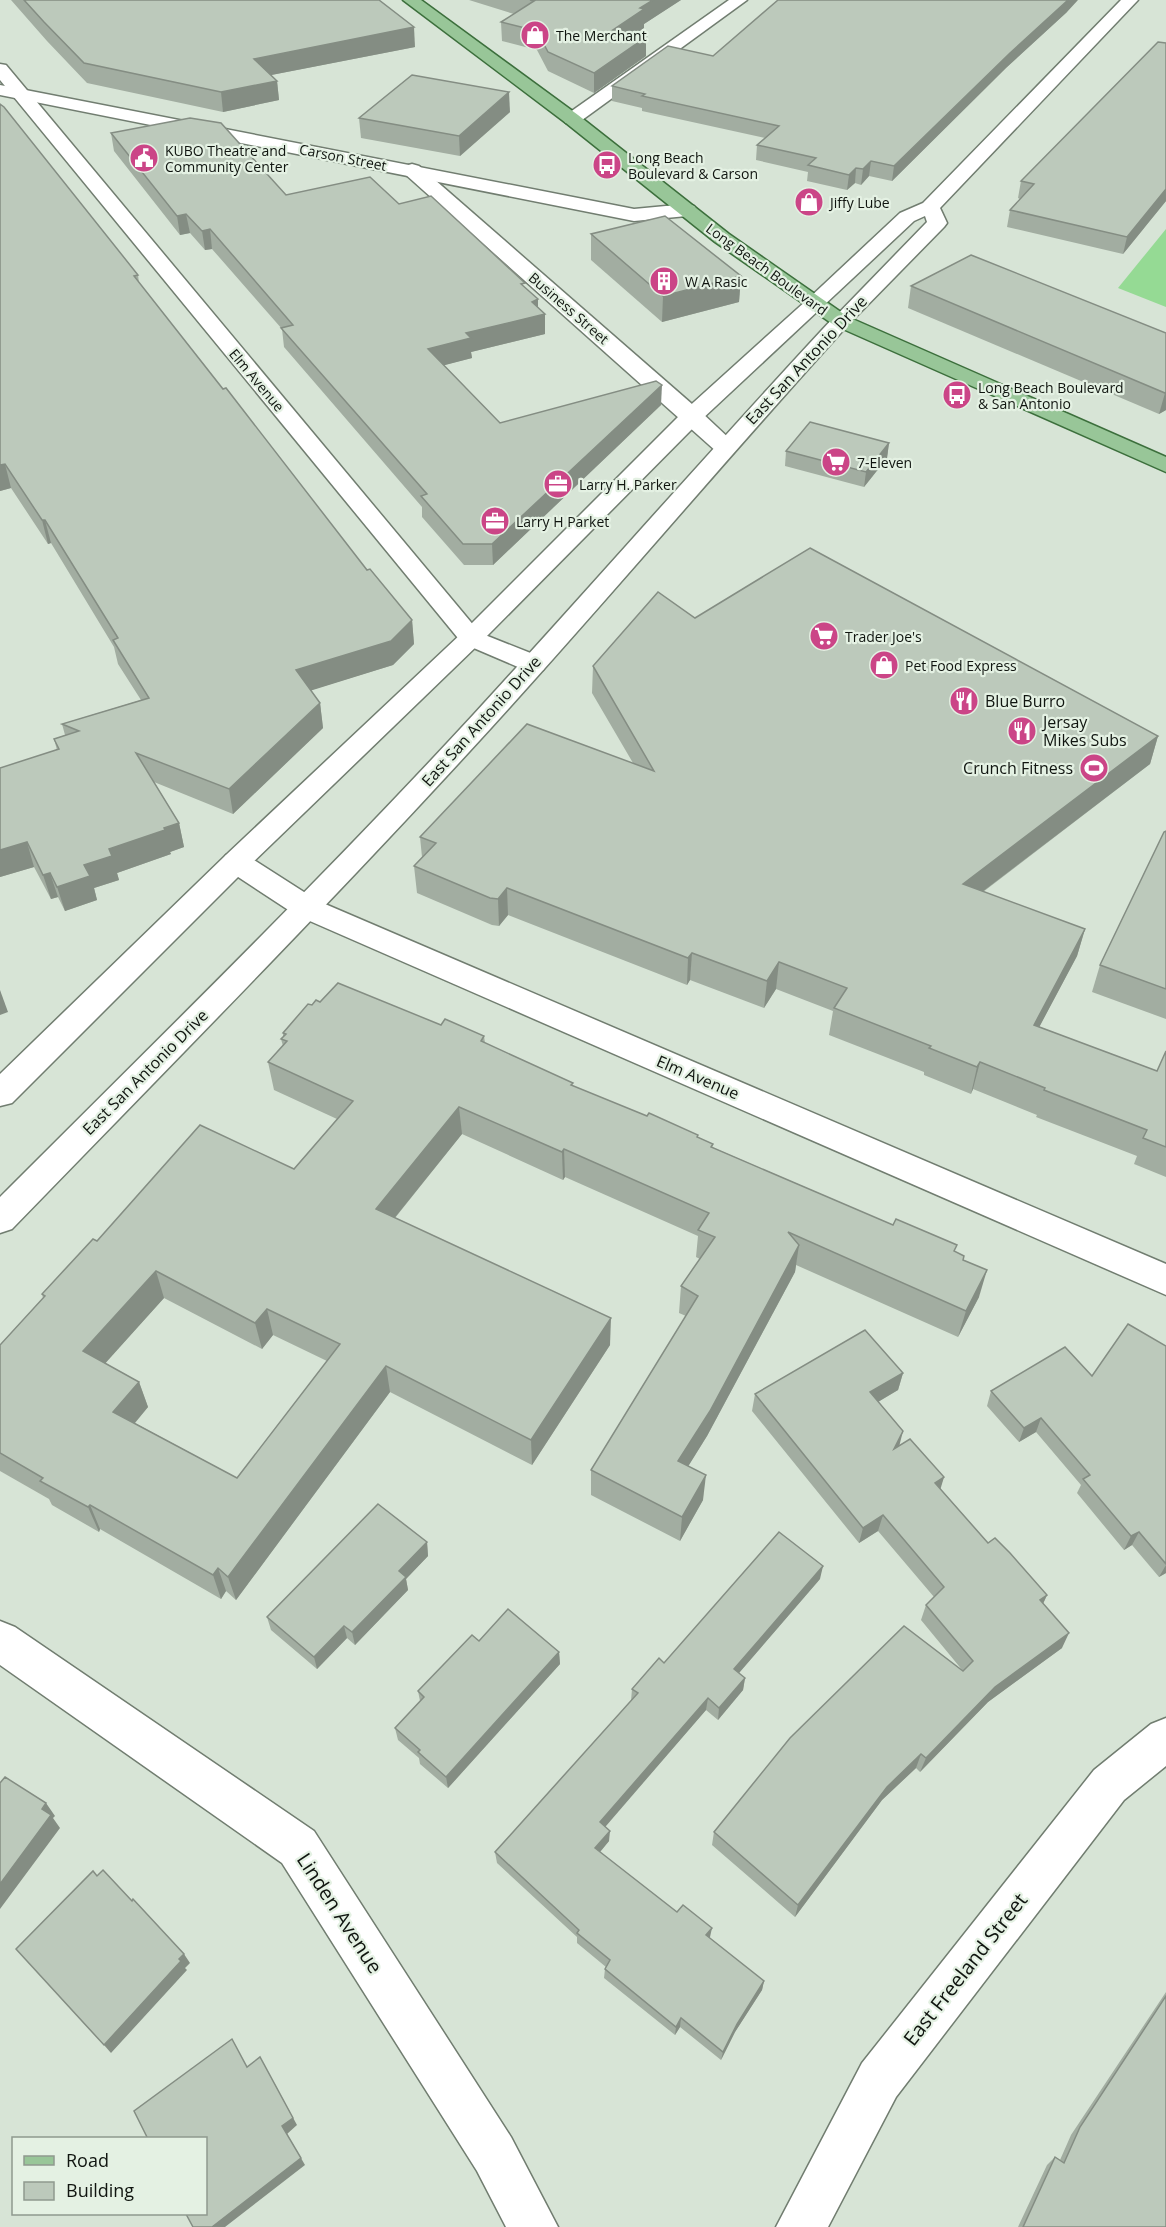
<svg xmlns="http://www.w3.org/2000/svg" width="1166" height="2227" viewBox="0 0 1166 2227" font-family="'Open Sans',sans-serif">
	<rect width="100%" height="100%" fill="#d7e4d6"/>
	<!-- green -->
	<polygon fill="#95da94" points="1166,229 1166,307 1118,288"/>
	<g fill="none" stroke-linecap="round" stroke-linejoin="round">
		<!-- minor casing -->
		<g stroke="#717d70" stroke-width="3">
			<g id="minor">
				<polygon points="729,0 747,0 578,123 566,123 563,119 566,115"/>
				<polygon points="0,64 6,65 480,633 543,658 547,664 543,670 534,672 525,670 462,643 0,80"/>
				<polygon points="412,164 419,166 700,411 733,442 736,447 733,452 725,454 717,452 405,174 403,170 405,166"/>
				<polygon points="236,852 246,855 318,901 1166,1264 1166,1295 296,915 226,869 221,862 226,855"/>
				<polygon points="0,1621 15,1627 314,1831 511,2137 558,2227 506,2227 477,2171 282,1863 0,1665"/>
				<polygon points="1166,1718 1166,1766 1124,1800 896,2097 828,2227 776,2227 862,2063 1094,1770 1151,1724"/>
			</g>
		</g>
		<!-- tertiary casing -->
		<g stroke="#717d70" stroke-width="3">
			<polygon id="tertiary" points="1121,0 1138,0 940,208 947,223 944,227 848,325 841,327 834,325 831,321 927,222 925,216 914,221 821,308 814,310 807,308 804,304 807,300 900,213 923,203"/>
		</g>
		<!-- secondary casing -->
		<g stroke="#717d70" stroke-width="3">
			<g id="secondary">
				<polygon points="0,85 634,209 687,204 694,206 697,210 694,214 687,216 634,221 0,95"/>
				<polygon points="814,298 821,300 824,304 821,308 700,421 480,643 246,869 12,1103 0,1106 0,1074 226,855 462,633 684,411 807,300"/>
				<path d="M841,315L848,317L851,321L848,325C727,458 612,595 491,728C335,899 173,1063 12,1229L0,1233V1197C159,1038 321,880 474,714C595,582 712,448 834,317Z"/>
			</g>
		</g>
		<!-- primary casing -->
		<g stroke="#3c6f3c" stroke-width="3">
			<polygon id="primary" points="403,0 421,0 578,115 729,234 848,317 1166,457 1166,472 834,325 715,242 566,123"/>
		</g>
		<!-- minor -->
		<use href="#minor" fill="#fff" fill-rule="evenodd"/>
		<!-- tertiary -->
		<use href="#tertiary" fill="#fff" fill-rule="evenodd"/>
		<!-- secondary -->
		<use href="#secondary" fill="#fff" fill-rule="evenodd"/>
		<!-- primary -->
		<use href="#primary" fill="#98c698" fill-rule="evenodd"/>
	</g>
	<!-- wall -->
	<g fill="#a2ada1" fill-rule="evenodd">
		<polygon points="11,0 379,0 415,47 271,75 277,81 279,100 223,112 87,83 47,41"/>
		<polygon points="469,0 681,0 644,24 644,28 635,34 646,56 594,93 548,71 537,50 502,41 501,22 514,14"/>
		<polygon points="1067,12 1007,67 892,181 869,176 861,185 855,183 847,190 807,181 808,172 756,160 757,145 765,138 642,111 642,108 612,101 612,86 713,56"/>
		<polygon points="1166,43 1166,201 1123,254 1007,227 1010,210 1020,199 1018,198 1021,181"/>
		<polygon points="0,104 138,275 139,283 207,370 367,570 412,620 414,644 393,665 311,690 320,703 323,728 233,814 154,782 179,823 184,847 170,852 171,854 117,873 119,880 94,888 97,900 65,911 58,897 51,899 34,867 0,877 0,768 57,750 54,739 65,735 62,724 141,700 118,664 114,647 51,543 48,544 11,488 0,491"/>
		<polygon points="510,112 460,156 361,138 359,118"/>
		<polygon points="111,133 286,195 399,204 525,288 538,307 545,314 545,334 471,352 472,358 444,365 500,423 661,405 493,565 464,565 422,517 422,507 284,347 282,329 212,249 205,250 190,233 180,235 114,151"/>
		<polygon points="591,234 741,276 739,302 662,322 591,260"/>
		<polygon points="911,286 1166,333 1166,410 1159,414 908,308"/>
		<polygon points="889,443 887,458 864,487 785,466 786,451"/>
		<polygon points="695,618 1158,736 1150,764 983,892 1085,929 1077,956 1039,1027 1157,1071 1166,1051 1166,1177 1134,1164 1137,1156 1036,1117 1037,1115 973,1089 971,1094 924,1075 924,1072 829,1035 833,1011 776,989 764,1008 690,980 687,985 508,915 499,926 492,925 417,893 414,866 422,857 420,837 633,763 592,693 593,666"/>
		<polygon points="1166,831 1166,1019 1092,992 1100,965"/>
		<path d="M320,1002L441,1025L484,1036L485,1043L573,1086L698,1137L713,1144L712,1147L955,1252L963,1260L979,1297L958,1337L796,1265L795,1272L707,1436L688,1466L703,1500L680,1541L591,1495V1470L686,1316L679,1313L681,1286L700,1259L696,1257L698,1236L565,1177L563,1180L462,1134L395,1218L610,1345L532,1465L390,1392L236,1600L226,1591L221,1599L100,1529L99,1532L52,1505L49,1499L0,1471V1345L43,1298L42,1294L97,1241L294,1169L337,1119L274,1090L268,1062L283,1046L281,1039L283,1037V1033L312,1005ZM164,1298L262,1349L273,1335L327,1361L237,1478L135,1423L148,1407L139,1382L105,1363Z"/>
		<polygon points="1166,1346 1166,1573 1159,1577 1132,1545 1124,1550 1077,1493 1081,1485 1036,1432 1019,1442 987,1406 991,1391 1092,1376"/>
		<polygon points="903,1373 898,1390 878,1402 899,1445 944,1477 940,1488 988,1543 1047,1595 1043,1604 1062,1648 988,1702 920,1772 916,1768 882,1800 795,1917 712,1845 714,1832 963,1671 921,1620 926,1605 934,1597 878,1531 859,1543 752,1411 755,1394"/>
		<polygon points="427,1542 428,1556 406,1579 408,1590 355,1645 347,1638 317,1669 271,1630 267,1617"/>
		<polygon points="820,1579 739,1673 745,1678 743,1690 718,1720 706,1710 605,1826 609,1841 600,1852 764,1981 762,1990 735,2032 721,2060 680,2027 675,2035 604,1978 605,1969 606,1967 577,1943 577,1937 497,1863 495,1852 631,1701 632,1689 664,1663"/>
		<polygon points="479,1641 559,1652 560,1664 448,1788 420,1764 419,1758 398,1740 395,1728 420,1701 418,1691"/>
		<polygon points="1166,1992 1166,2227 1018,2227 1047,2165 1055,2157 1060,2160 1071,2135"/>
	</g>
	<!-- shaded-wall -->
	<g fill="#848d83">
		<polygon points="653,0 681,0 644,24 644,28 613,49 613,30 640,8"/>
		<polygon points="1068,0 1078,0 1067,12 1007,67 892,181 894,166 1010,53"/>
		<polygon points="414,27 415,47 256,78 254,59"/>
		<polygon points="646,37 646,56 594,93 594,73"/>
		<polygon points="277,81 279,100 223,112 221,92"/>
		<polygon points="509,92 510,112 460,156 459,136"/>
		<polygon points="871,161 869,176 861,185 863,169"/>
		<polygon points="856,168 855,183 847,190 849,175"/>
		<polygon points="1166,189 1166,201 1123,254 1127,237"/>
		<polygon points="186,214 190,233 180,235 177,216"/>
		<polygon points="210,229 212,249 205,250 202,231"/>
		<polygon points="741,276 739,302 662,322 663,296"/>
		<polygon points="538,299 538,316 545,314 545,334 471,352 472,358 430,369 428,349 466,333"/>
		<polygon points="662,385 661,405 493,565 492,544"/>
		<polygon points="1166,392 1166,410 1159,414 1165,393"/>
		<polygon points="889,443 887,458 864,487 866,472"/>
		<polygon points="5,464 11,488 0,491 0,465"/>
		<polygon points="42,520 45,520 51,543 48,544"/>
		<polygon points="412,620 414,644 393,665 300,694 296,670"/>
		<polygon points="320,703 323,728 233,814 229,789"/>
		<polygon points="1158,736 1150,764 957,911 963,884"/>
		<polygon points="179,823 184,847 170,852 171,854 117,873 119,880 94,888 97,900 65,911 57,887 84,865 109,849"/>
		<polygon points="27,842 34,867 0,877 0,850"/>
		<polygon points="50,873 58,897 51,899 43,875"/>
		<polygon points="507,888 508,915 499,926 498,899"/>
		<polygon points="1085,929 1077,956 1026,1052 1034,1025"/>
		<polygon points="692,953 690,980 687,985 688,958"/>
		<polygon points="779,962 776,989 764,1008 767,981"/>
		<polygon points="0,990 8,1012 0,1015"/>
		<polygon points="980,1062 973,1089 971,1094 977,1067"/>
		<polygon points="459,1107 462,1134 380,1236 376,1209"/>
		<polygon points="564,1149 565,1177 563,1180 562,1152"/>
		<polygon points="799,1245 795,1272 707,1436 676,1486 678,1461"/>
		<polygon points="987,1270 979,1297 958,1337 966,1311"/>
		<polygon points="156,1271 164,1298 93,1377 83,1351"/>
		<polygon points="267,1309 273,1335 262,1349 255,1323"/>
		<polygon points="611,1318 610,1345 532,1465 531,1440"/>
		<polygon points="386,1366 390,1392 236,1600 228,1577"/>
		<polygon points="903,1373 898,1390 866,1409 870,1392"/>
		<polygon points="139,1382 148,1407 123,1437 113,1412"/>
		<polygon points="1041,1418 1036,1432 1019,1442 1024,1428"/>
		<polygon points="903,1431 899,1447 894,1449"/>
		<polygon points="706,1475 703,1500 680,1541 682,1517"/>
		<polygon points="944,1477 939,1494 935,1483"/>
		<polygon points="90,1505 100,1529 99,1532 88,1507"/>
		<polygon points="883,1515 878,1531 859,1543 863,1528"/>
		<polygon points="1139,1532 1132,1545 1124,1550 1131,1536"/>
		<polygon points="427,1542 428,1556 406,1579 408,1590 355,1645 352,1632 399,1571"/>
		<polygon points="1166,1565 1166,1573 1159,1577"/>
		<polygon points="823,1566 820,1579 732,1681 734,1669"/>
		<polygon points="218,1568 226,1591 221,1599 213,1575"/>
		<polygon points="1047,1595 1040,1610 1040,1600"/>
		<polygon points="344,1626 347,1638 317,1669 314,1657"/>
		<polygon points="1069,1633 1062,1648 988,1702 920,1772 926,1758 995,1687"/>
		<polygon points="559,1652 560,1664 448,1788 446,1777"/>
		<polygon points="745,1678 743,1690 718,1720 719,1708"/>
		<polygon points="708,1698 706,1710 600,1833 600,1822"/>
		<polygon points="921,1754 916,1768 882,1800 795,1917 798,1905 887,1787"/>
		<polygon points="46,1803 55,1816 53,1818 60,1828 0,1909 0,1884"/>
		<polygon points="610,1831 609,1841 595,1858 595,1848"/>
		<polygon points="712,1928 710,1937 704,1944 706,1935"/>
		<polygon points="184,1954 190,1963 185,1968 187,1970 111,2053 104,2045"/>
		<polygon points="764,1981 762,1990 735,2032 721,2060 723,2052 737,2024"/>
		<polygon points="681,2018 680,2027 675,2035 676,2027"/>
		<polygon points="260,2057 297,2125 287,2134 305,2165 225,2227 212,2227 282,2126"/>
	</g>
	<!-- building -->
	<g fill="#bcc9bb" stroke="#848d83" stroke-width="1.5" fill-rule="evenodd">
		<polygon points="24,0 379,0 414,27 254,59 277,81 221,92 84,63 44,22"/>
		<polygon points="530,0 653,0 640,8 644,9 613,30 646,37 594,73 548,52 537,31 501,22 534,1"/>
		<polygon points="778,0 1068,0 1010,53 894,166 871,161 863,169 856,168 849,175 808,165 816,158 757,145 779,126 642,96 645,94 612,86 668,46 713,56"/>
		<polygon points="1158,42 1166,43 1166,189 1127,237 1010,210 1034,184 1021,181"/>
		<polygon points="412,75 509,92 459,136 359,118"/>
		<polygon points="0,104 4,107 138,275 134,276 223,389 226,388 367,570 370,569 412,620 391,641 296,670 320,703 229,789 136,753 179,823 164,828 165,830 109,849 112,856 84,865 90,876 57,887 50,873 43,875 27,842 0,850 0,768 59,749 54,739 79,731 62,724 149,698 113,640 118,638 45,520 42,520 5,464 0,465"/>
		<polygon points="190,118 221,123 286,195 370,177 399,204 431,196 525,283 521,284 538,299 532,302 545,314 466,333 471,338 428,349 500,423 656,381 662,385 492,544 463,544 421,496 427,494 281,328 293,325 210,229 202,231 186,214 177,216 111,133"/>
		<polygon points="665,216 741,276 663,296 591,234"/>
		<polygon points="971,255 1166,333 1166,392 1165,393 911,286"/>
		<polygon points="810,422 889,443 866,472 786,451"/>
		<polygon points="810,548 1158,736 963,884 1085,929 1034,1025 1157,1071 1166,1051 1166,1147 1143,1138 1147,1130 1044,1090 1045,1088 980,1062 977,1067 929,1048 931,1046 834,1008 847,988 779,962 767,981 692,953 688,958 507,888 498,899 490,898 414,866 436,843 420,837 527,724 654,771 593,666 658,592 695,618"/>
		<polygon points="1166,831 1166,989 1100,965 1164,832"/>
		<path d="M338,983L441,1025L445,1019L484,1036L481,1041L573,1083L571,1085L647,1116L649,1113L698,1135L697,1137L713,1144L711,1147L893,1225L896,1219L957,1245L954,1251L964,1256L963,1260L987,1270L966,1311L788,1232L799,1245L710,1411L678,1461L706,1475L682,1517L591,1470L698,1296L681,1286L715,1237L698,1230L709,1213L564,1149L562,1152L459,1107L376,1209L611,1318L531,1440L386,1366L228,1577L218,1568L213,1575L90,1505L88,1507L40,1481L43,1478L0,1453V1345L45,1296L42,1294L93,1239L97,1241L200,1125L294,1169L353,1101L268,1062L287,1041L281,1039L286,1034L283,1033L308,1004L312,1005L316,1000L320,1002ZM156,1271L255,1323L267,1309L340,1344L237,1478L113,1412L139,1382L83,1351Z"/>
		<polygon points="1128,1324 1166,1346 1166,1564 1139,1532 1131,1536 1083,1479 1090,1475 1041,1418 1024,1428 991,1391 1065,1347 1092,1376"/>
		<polygon points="865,1330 903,1373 870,1392 903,1431 894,1449 910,1439 944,1477 935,1483 988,1543 995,1538 1010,1553 1047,1595 1040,1600 1069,1633 995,1687 926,1758 921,1754 887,1787 798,1905 714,1832 790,1738 904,1626 963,1671 973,1661 926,1605 944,1587 883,1515 863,1528 755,1394"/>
		<polygon points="378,1504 427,1542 399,1571 406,1577 352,1632 344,1626 314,1657 267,1617"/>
		<polygon points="779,1532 823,1566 734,1669 745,1678 719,1708 708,1698 600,1822 610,1831 595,1848 677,1912 683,1905 712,1928 706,1935 764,1981 737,2024 723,2052 681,2018 676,2027 605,1969 610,1960 577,1933 579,1930 495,1852 638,1693 632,1689 659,1658 664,1663"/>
		<polygon points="508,1609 559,1652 446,1777 418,1752 420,1750 395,1728 424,1697 418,1691 472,1635 479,1641"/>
		<polygon points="5,1777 46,1803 42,1809 51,1815 0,1884 0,1783"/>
		<polygon points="103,1870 132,1901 133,1899 184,1954 179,1959 181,1961 104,2045 16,1949 93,1871 97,1876"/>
		<polygon points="1166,1996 1166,2227 1023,2227 1055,2157 1064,2163 1080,2127"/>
		<polygon points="232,2039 247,2067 260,2057 293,2118 282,2126 301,2158 212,2227 193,2227 186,2214 206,2214 206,2139 148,2139 134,2111"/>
	</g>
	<!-- icons -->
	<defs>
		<g id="shop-disc" transform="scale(1.5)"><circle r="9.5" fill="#cb4587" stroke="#e4f1e3"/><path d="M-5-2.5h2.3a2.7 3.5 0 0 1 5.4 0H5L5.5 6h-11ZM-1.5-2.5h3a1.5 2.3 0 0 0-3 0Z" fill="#fff"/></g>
		<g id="civic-disc" transform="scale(1.5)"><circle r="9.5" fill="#cb4587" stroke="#e4f1e3"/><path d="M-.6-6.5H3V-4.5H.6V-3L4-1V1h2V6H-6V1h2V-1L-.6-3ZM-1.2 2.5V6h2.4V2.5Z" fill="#fff"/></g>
		<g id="bus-disc" transform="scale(1.5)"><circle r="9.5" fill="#cb4587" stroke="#e4f1e3"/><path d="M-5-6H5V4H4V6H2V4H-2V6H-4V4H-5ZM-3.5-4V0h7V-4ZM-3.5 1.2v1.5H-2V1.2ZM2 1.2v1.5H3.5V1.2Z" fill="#fff"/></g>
		<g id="building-disc" transform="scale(1.5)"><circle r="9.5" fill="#cb4587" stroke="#e4f1e3"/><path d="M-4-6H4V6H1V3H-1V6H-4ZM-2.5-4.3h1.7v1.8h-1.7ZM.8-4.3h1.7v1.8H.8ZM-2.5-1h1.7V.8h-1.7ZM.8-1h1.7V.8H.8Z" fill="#fff"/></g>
		<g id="supermarket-disc" transform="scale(1.5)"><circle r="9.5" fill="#cb4587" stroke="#e4f1e3"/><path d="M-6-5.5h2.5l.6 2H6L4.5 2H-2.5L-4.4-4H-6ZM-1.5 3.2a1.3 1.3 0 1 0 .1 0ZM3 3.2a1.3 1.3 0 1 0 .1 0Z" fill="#fff"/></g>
		<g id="office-disc" transform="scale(1.5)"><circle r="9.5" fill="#cb4587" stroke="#e4f1e3"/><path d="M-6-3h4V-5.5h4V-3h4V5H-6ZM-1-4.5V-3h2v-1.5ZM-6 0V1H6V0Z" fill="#fff"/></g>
		<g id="restaurant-disc" transform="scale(1.5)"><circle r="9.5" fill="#cb4587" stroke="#e4f1e3"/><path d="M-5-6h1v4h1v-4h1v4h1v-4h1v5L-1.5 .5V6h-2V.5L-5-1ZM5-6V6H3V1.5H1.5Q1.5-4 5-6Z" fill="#fff"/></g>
		<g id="stadium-disc" transform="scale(1.5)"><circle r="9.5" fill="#cb4587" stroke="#e4f1e3"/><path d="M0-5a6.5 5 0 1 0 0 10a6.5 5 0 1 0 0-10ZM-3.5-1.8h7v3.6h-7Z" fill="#fff"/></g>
	</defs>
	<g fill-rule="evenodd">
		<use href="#shop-disc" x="535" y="35"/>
		<use href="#civic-disc" x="144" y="158"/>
		<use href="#bus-disc" x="607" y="165"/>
		<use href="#shop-disc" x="809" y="202"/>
		<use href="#building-disc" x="664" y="281"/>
		<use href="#bus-disc" x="957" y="395"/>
		<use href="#supermarket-disc" x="836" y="462"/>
		<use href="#office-disc" x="558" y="484"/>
		<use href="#office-disc" x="495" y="521"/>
		<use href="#supermarket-disc" x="824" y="636"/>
		<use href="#shop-disc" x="884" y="665"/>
		<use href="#restaurant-disc" x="964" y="701"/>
		<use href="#restaurant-disc" x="1022" y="731"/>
		<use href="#stadium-disc" x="1094" y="768"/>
	</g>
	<g text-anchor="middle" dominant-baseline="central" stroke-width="4.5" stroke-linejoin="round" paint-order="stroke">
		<!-- far-poi labels -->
		<g font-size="14" fill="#101510" stroke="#e4f1e3" text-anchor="start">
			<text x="556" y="35">The Merchant</text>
			<text x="165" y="150">KUBO Theatre and<tspan x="165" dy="16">Community Center</tspan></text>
			<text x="628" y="157">Long Beach<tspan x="628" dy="16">Boulevard &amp; Carson</tspan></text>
			<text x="830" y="202">Jiffy Lube</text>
			<text x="685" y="281">W A Rasic</text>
			<text x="978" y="387">Long Beach Boulevard<tspan x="978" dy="16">&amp; San Antonio</tspan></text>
			<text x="857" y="462">7-Eleven</text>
			<text x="579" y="484">Larry H. Parker</text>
			<text x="516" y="521">Larry H Parket</text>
			<text x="845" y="636">Trader Joe's</text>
			<text x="905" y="665">Pet Food Express</text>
		</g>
		<!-- far-street labels -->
		<g font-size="14" fill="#101510" stroke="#e4f1e3">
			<text transform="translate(343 157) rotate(11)">Carson Street</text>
			<text transform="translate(767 269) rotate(36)">Long Beach Boulevard</text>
			<text transform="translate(569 308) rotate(41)">Business Street</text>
			<text transform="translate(257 380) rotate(50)">Elm Avenue</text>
		</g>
		<!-- street labels -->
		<g font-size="16" fill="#101510" stroke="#e4f1e3">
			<text transform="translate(806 360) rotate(-47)">East San Antonio Drive</text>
			<text transform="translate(481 721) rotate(-48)">East San Antonio Drive</text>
			<text transform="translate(145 1072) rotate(-45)">East San Antonio Drive</text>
			<text transform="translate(698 1077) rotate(23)">Elm Avenue</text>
		</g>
		<!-- poi labels -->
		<g font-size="16" fill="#101510" stroke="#e4f1e3" text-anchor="start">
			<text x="985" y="701">Blue Burro</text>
			<text x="1043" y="722">Jersay<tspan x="1043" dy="18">Mikes Subs</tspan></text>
			<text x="1073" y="768" text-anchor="end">Crunch Fitness</text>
		</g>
		<!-- near-street labels -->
		<g font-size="20" fill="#101510" stroke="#e4f1e3">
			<text transform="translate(340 1913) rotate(57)">Linden Avenue</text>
			<text transform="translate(965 1969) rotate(-52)">East Freeland Street</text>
		</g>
	</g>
	<!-- legend -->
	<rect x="12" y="2137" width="195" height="78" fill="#e4f1e3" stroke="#8f998f" stroke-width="1.5"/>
	<rect x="24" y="2156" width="30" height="9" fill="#98c698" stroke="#8f998f" stroke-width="1.5"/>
	<text x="66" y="2167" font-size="18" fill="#101510">Road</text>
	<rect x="24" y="2182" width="30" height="18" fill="#bcc9bb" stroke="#8f998f" stroke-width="1.5"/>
	<text x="66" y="2197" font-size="18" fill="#101510">Building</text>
</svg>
